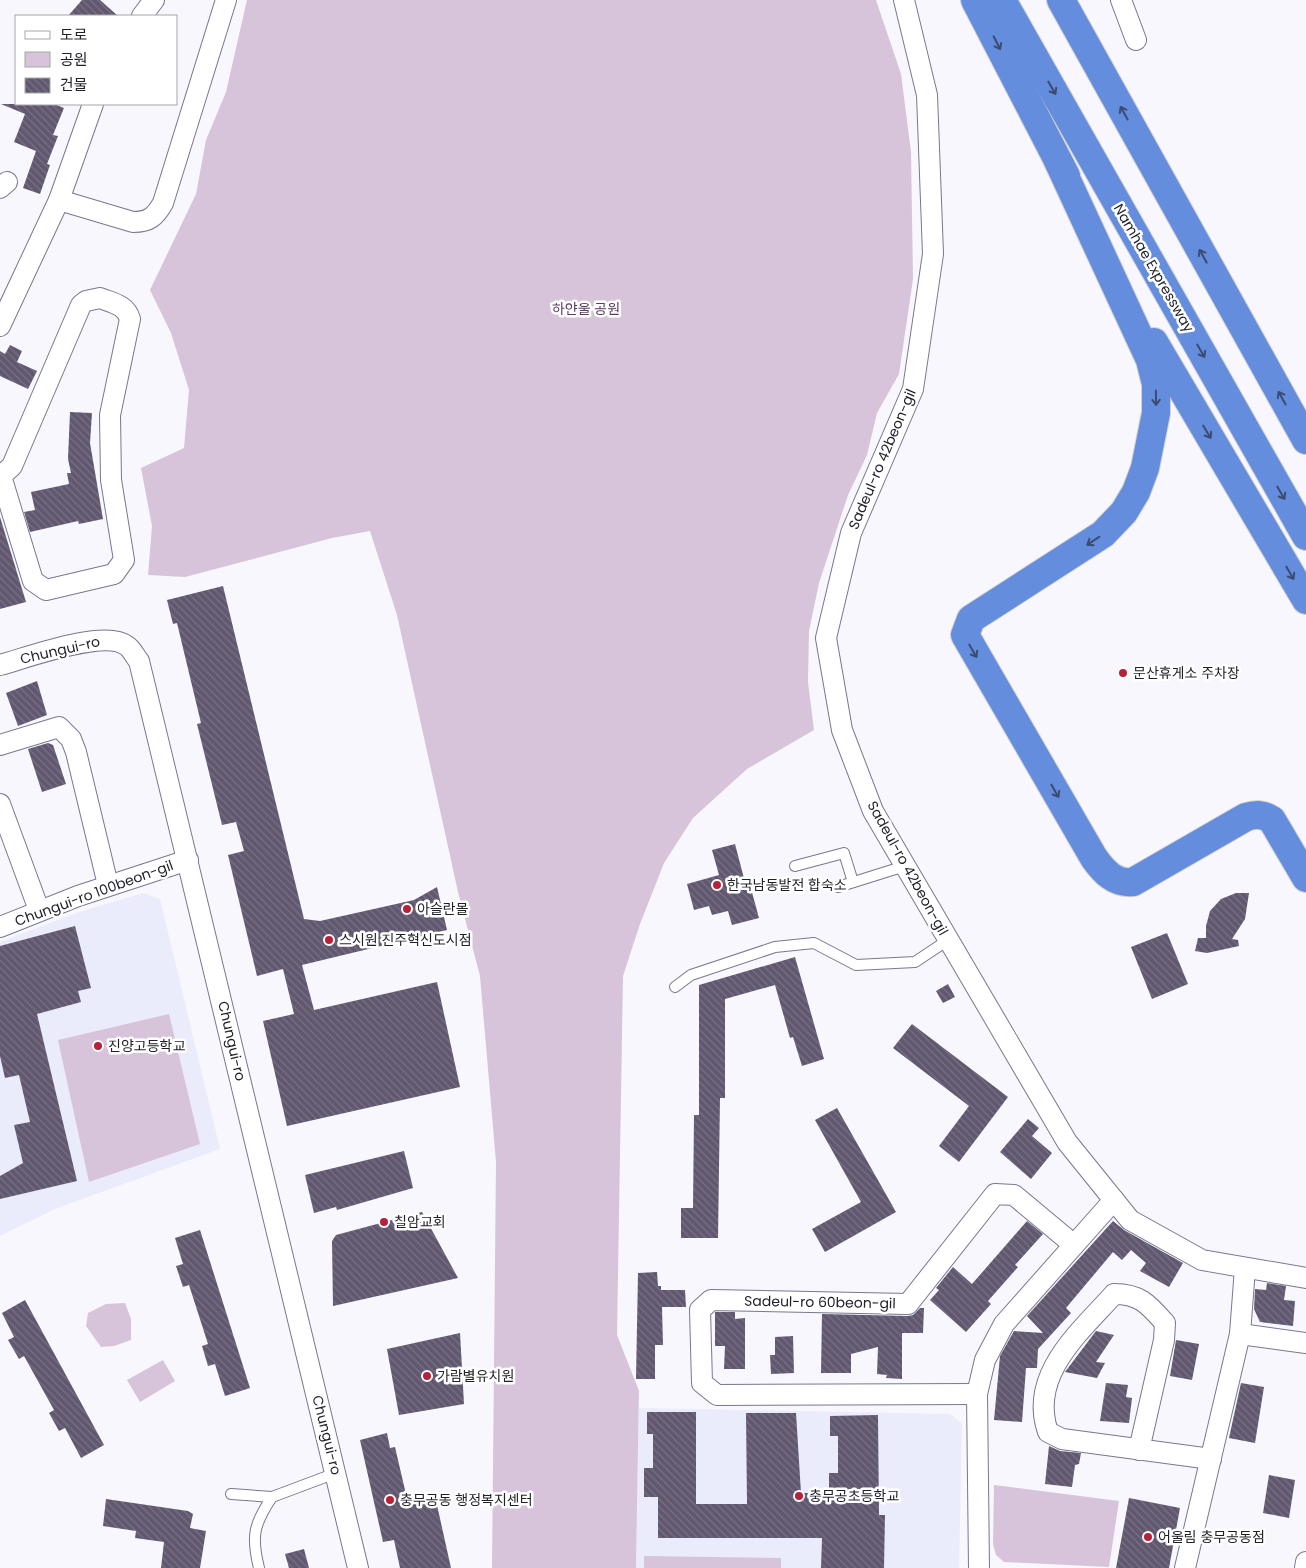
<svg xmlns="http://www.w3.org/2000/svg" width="1306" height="1568" viewBox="0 0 1306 1568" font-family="Poppins,'Noto Sans KR',sans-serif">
	<defs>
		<pattern id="building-back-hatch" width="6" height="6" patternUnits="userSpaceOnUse" patternTransform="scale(1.25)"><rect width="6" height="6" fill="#615870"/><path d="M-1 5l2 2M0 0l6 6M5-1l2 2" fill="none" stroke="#787184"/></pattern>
	</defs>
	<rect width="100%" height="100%" fill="#f7f7fd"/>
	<!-- built -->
	<g fill="#ebecfb">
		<polygon points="143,893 160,899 220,1149 55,1209 0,1236 0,942 79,912"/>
		<polygon points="639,1408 950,1414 962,1424 959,1568 636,1568"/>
	</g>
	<!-- green -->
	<g fill="#d7c4da">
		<polygon points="247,0 876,0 901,74 911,152 913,279 899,374 877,413 867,455 848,495 819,583 809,631 808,682 814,730 747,769 693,818 664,863 640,924 623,976 617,1335 639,1391 636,1568 492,1568 496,1162 480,976 458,892 397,615 370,531 332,538 185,577 148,575 152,526 141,468 184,448 189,390 171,333 150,290 196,194 206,140 226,92"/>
		<polygon points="169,1014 200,1144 89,1182 58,1040"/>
		<polygon points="125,1303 131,1319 131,1340 114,1346 101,1347 86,1326 88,1313 106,1304"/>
		<polygon points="163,1360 175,1381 140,1402 127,1380"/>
		<polygon points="994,1485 1119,1501 1109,1567 1004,1562 996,1555 993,1544"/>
		<polygon points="644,1556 781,1558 781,1568 644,1568"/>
	</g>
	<!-- building -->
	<g fill="url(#building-back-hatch)">
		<polygon points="82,0 100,0 118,16 68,16"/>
		<polygon points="1,104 54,104 64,108 53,135 58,136 47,164 50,165 40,194 23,188 36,151 14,142 25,114"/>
		<polygon points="10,345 22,351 17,362 37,371 28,389 0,376 0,351 5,354"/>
		<polygon points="70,412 92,413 90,443 103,519 79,524 78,521 30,532 24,512 35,510 31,492 69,484 67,473 71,473 68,459"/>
		<polygon points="0,517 26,602 0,609"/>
		<polygon points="223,586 304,919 320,921 414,900 437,887 447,930 302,965 314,1010 437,982 460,1087 287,1126 263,1021 294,1014 283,969 257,976 228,855 244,851 236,822 222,825 197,724 201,723 177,623 173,624 167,600"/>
		<polygon points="37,681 47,715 18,726 6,693"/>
		<polygon points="48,743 53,745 66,784 42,792 28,749"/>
		<polygon points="735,844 746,886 750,885 759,918 732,925 728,911 712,915 709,906 694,910 687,884 719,875 712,850"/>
		<polygon points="1236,893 1249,893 1245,919 1232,939 1238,940 1239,946 1207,953 1195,951 1198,938 1206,938 1206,926 1210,911 1221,899"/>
		<polygon points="75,926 91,988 78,991 81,1002 37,1014 77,1181 0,1199 0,1176 23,1163 14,1125 30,1122 19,1075 5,1078 0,1056 0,946"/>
		<polygon points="1167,933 1188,984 1152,999 1131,947"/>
		<polygon points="795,957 824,1059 802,1066 793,1037 790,1038 775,985 725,999 725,1098 720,1098 718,1238 681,1238 681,1208 693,1208 694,1115 699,1115 699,985"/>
		<polygon points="948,984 955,997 943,1003 936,991"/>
		<polygon points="912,1024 1008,1097 959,1162 939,1146 969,1106 893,1048"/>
		<polygon points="837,1108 896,1212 825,1252 812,1229 861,1202 815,1120"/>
		<polygon points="1028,1119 1039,1128 1032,1136 1052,1153 1031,1179 1000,1152"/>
		<polygon points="404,1151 413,1188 337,1210 336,1207 314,1213 305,1175"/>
		<polygon points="422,1212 458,1278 333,1306 332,1241 336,1235"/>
		<polygon points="1027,1221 1043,1234 1015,1265 1018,1267 988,1301 991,1304 966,1332 930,1300 939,1290 936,1288 953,1267 972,1284"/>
		<polygon points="1113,1221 1124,1230 1183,1263 1169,1287 1140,1271 1146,1263 1131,1250 1122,1260 1113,1252 1066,1308 1071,1313 1038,1349 1037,1368 1026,1368 1022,1422 994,1420 1000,1356 1014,1331 1043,1333 1027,1316"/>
		<polygon points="200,1230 250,1388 225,1396 215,1364 208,1366 202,1346 208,1344 189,1285 183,1287 176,1266 183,1264 175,1238"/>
		<polygon points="657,1272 658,1286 661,1286 661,1290 685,1290 686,1307 662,1307 663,1345 655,1345 655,1379 636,1379 638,1273"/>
		<polygon points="1267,1283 1286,1286 1284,1300 1295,1301 1293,1326 1260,1322 1254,1309 1255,1289 1266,1290"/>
		<polygon points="25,1300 104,1445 81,1458 65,1428 59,1431 49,1413 54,1410 24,1356 19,1359 8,1340 14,1337 2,1313"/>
		<polygon points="920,1308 924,1308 923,1333 902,1333 902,1379 886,1378 887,1375 877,1374 878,1347 851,1354 851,1373 821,1373 822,1314 908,1316 913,1315"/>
		<polygon points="715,1312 735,1312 735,1319 745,1318 745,1369 724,1369 725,1346 715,1346"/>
		<polygon points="1096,1331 1114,1335 1096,1362 1105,1363 1097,1378 1065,1372"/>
		<polygon points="460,1333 464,1404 399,1415 387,1349"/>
		<polygon points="793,1336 794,1373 771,1374 770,1355 775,1355 775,1337"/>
		<polygon points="1176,1340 1199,1344 1192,1380 1170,1376"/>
		<polygon points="1106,1383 1128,1385 1126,1397 1132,1398 1129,1423 1100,1421"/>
		<polygon points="1241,1383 1264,1387 1255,1443 1229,1438"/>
		<polygon points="647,1412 696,1412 696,1504 747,1504 746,1413 796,1413 801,1493 829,1493 829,1473 838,1473 838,1436 830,1436 830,1416 878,1415 879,1515 885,1515 884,1568 821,1568 822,1538 658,1538 658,1497 644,1497 644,1468 653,1468 653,1434 647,1434"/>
		<polygon points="387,1433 390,1448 395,1447 408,1503 435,1496 451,1568 400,1568 394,1540 383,1542 360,1440"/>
		<polygon points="1049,1446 1060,1451 1081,1453 1079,1464 1075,1465 1072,1487 1045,1484"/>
		<polygon points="1269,1475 1295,1480 1289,1518 1263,1513"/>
		<polygon points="1129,1498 1180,1508 1169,1568 1116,1568"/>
		<polygon points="106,1499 188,1511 193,1514 190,1528 206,1531 200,1568 161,1568 164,1542 135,1538 136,1531 103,1526"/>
		<polygon points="304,1549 309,1568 289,1568 285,1554"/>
	</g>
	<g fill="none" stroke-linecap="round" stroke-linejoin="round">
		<!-- service casing -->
		<g stroke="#777892" stroke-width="12">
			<g id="service">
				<polyline points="795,866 844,853 853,882"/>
				<polyline points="838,887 905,866"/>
				<polyline points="675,987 691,975 775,947 814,943 856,965 915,962 948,940"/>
				<polyline points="231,1494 272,1497 336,1473"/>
				<path d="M259,1568C251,1536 254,1524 272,1497"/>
			</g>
		</g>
		<!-- minor casing -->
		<g stroke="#777892" stroke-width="22">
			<g id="minor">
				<polyline points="904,0 927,95 933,254 913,389 851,533 826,638 842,730 873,811 1067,1142 1130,1220 1202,1260 1306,1278"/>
				<polyline points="1121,0 1136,40"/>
				<polyline points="142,16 154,0"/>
				<polyline points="0,188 7,182"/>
				<path d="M59,200L133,222C149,222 155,217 163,203L226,0"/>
				<path d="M100,298C113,303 126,305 130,319L110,415L111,480L124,560L114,574L46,590L33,581L1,476L12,466L81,305L86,301Z"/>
				<polyline points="0,326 59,200 93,104"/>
				<path d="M0,665C26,658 106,628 127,646C132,649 135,657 139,661L358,1568"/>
				<polyline points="0,745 59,727 71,739 76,752 108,885"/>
				<polyline points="0,804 39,910"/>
				<polyline points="0,927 78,896 188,860"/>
				<polyline points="1240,1334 1306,1343"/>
				<polyline points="977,1394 717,1395 702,1383 700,1310 711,1300 908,1304 995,1194 1014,1195 1074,1245"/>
				<path d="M1139,1450L1164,1340L1165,1323C1148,1304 1140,1294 1114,1294C1080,1332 1028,1375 1048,1432L1062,1439L1211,1459"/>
				<polyline points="979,1568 977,1394 985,1360 1004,1324 1114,1200"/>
				<polyline points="1185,1568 1240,1334 1245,1268"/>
				<polyline points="1305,1568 1306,1562"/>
			</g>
		</g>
		<!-- motorway casing -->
		<g stroke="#d2d2d4" stroke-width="30">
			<g id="motorway">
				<polyline points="975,0 1066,176"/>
				<polyline points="1002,0 1306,536"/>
				<polyline points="1061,0 1306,440"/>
				<path d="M1058,161L1150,360L1156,384V413L1145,468L1136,492L1124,512L1103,534L971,619L965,635L1094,858C1104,872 1115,884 1133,882L1246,817C1256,814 1263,814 1272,820L1306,878"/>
				<polyline points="1154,342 1306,600"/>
			</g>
		</g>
		<!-- service -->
		<use href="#service" stroke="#fff" stroke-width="10"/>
		<!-- minor -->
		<use href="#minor" stroke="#fff" stroke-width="20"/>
		<!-- motorway -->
		<use href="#motorway" stroke="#658ddd" stroke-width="28"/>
	</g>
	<!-- one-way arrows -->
	<defs><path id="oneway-shaft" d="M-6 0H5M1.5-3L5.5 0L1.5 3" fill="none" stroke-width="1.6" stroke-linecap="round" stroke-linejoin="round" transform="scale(1.25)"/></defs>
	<g stroke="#3b4b72">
		<use href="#oneway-shaft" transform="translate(997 43) rotate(63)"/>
		<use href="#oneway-shaft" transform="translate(1052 88) rotate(60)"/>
		<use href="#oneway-shaft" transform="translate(1124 113) rotate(-119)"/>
		<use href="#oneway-shaft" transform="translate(1203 256) rotate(-119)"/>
		<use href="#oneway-shaft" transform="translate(1201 351) rotate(60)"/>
		<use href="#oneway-shaft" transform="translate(1156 398) rotate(89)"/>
		<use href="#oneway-shaft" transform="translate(1282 398) rotate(-119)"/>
		<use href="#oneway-shaft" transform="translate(1207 432) rotate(59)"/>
		<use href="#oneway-shaft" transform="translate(1281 493) rotate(60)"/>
		<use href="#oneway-shaft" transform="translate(1093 541) rotate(147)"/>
		<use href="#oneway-shaft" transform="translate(1290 573) rotate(60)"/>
		<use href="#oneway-shaft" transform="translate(973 651) rotate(60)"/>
		<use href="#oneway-shaft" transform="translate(1055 791) rotate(60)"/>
	</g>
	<!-- markers -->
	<g fill="#b52239" stroke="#fff" stroke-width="2">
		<circle cx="1123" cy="673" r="5"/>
		<circle cx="717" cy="885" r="5"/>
		<circle cx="407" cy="909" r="5"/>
		<circle cx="329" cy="940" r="5"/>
		<circle cx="98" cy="1046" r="5"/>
		<circle cx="384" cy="1222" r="5"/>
		<circle cx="427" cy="1376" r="5"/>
		<circle cx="799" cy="1496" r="5"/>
		<circle cx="390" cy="1500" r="5"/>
		<circle cx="1148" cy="1537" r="5"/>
	</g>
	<g text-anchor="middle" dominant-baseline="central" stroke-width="5" stroke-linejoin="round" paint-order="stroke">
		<!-- street labels -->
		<g font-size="14" fill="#1f1f2a" stroke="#fff">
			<text transform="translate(1154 268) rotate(60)">Namhae Expressway</text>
			<text transform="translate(882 459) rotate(-67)">Sadeul-ro 42beon-gil</text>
			<text transform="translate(60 650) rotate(-13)">Chungui-ro</text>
			<text transform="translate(908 868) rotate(61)">Sadeul-ro 42beon-gil</text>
			<text transform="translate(94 893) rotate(-20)">Chungui-ro 100beon-gil</text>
			<text transform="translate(232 1041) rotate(77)">Chungui-ro</text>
			<text transform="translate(820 1302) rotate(1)">Sadeul-ro 60beon-gil</text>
			<text transform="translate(327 1435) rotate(76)">Chungui-ro</text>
		</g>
		<!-- park labels -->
		<g font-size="14" fill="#5c3d61" stroke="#fff">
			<text x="586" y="309">하얀울 공원</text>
		</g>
		<!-- poi labels -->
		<g font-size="14" fill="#1f1f2a" stroke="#fff" text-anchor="start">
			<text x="1133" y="673">문산휴게소 주차장</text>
			<text x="727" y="885">한국남동발전 합숙소</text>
			<text x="417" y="909">아슬란몰</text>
			<text x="339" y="940">스시원 진주혁신도시점</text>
			<text x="108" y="1046">진양고등학교</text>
			<text x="394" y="1222">칠암교회</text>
			<text x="437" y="1376">가람별유치원</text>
			<text x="809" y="1496">충무공초등학교</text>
			<text x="400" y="1500">충무공동 행정복지센터</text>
			<text x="1158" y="1537">어울림 충무공동점</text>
		</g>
	</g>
	<!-- legend -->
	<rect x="15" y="15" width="162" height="90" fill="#ffffff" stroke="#a5a5aa"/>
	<rect x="25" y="31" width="25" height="8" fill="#ffffff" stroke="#a5a5aa"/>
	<text x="60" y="40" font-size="15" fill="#1f1f2a">도로</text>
	<rect x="25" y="52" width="25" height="15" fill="#d7c4da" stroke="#a5a5aa"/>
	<text x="60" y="65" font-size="15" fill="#1f1f2a">공원</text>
	<rect x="25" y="78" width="25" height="15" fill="url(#building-back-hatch)" stroke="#a5a5aa"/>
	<text x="60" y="90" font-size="15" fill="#1f1f2a">건물</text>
</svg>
